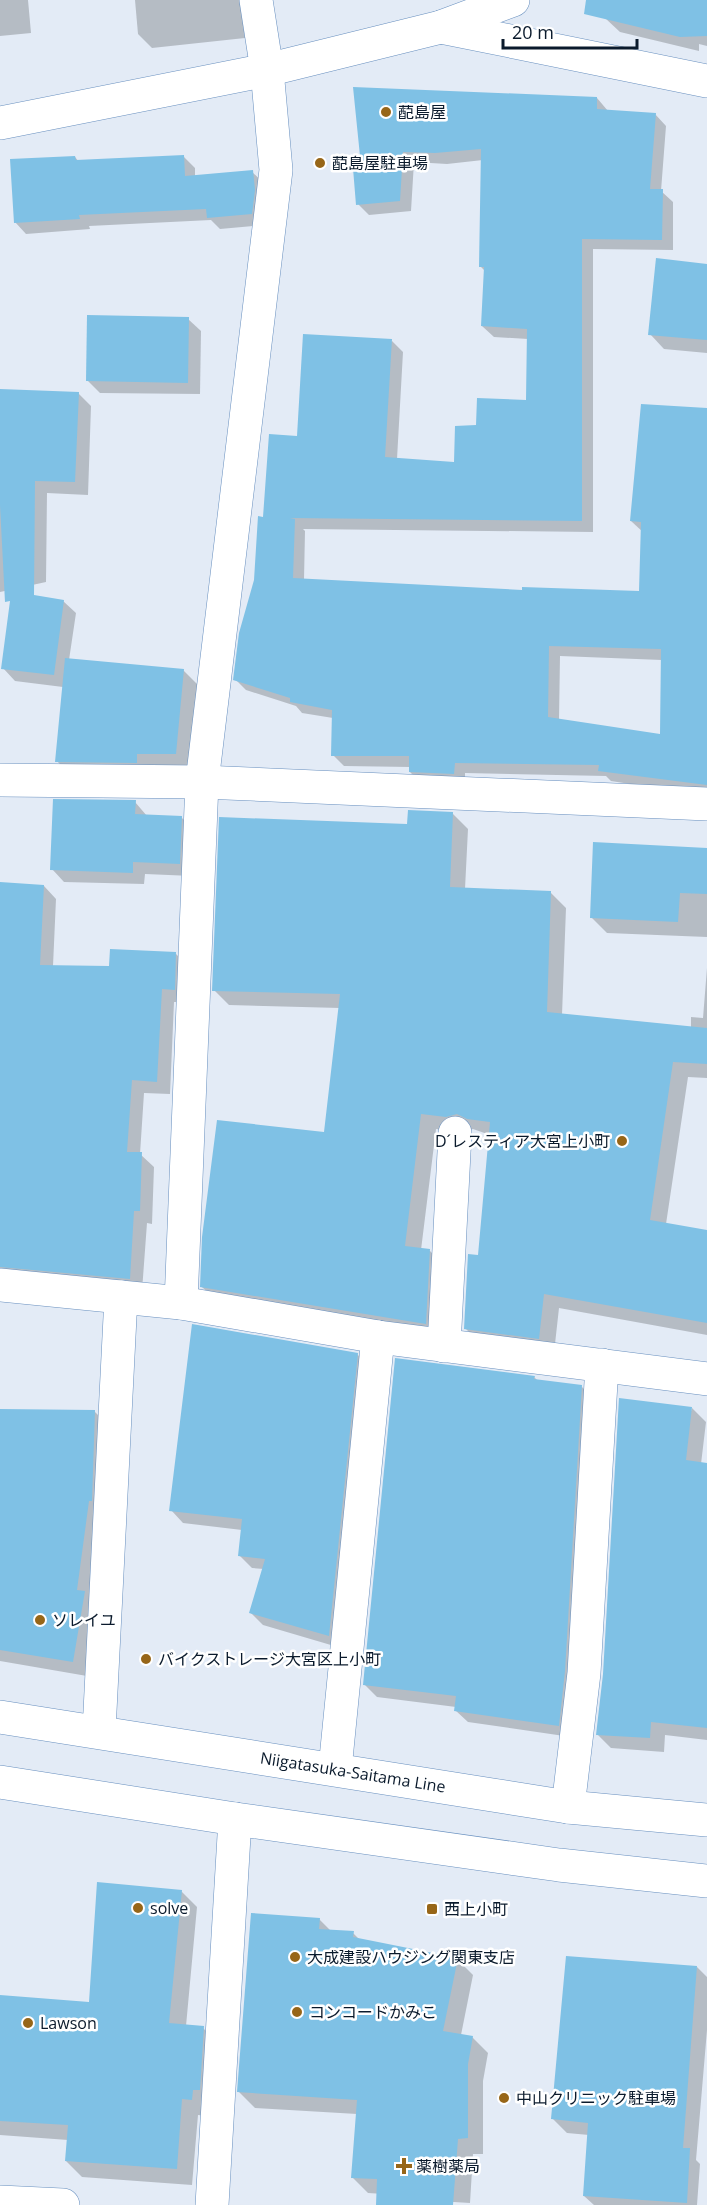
<svg xmlns="http://www.w3.org/2000/svg" width="707" height="2205" viewBox="0 0 707 2205" font-family="'Open Sans','Noto Sans JP',sans-serif">
	<rect width="100%" height="100%" fill="#e3ebf6"/>
	<!-- shadow -->
	<g fill="#0003" fill-rule="evenodd">
		<polygon points="0,0 28,0 31,33 0,36"/>
		<polygon points="135,0 240,0 245,38 152,48 138,34"/>
		<polygon points="600,0 707,0 707,46 699,44 699,51 620,32 605,18"/>
		<path d="M597,98L608,111L655,114L666,126L661,191L673,202V250L593,249V532L303,529L305,531L304,580L707,602V796L611,781L606,776L465,773V785L421,783L410,772V767L344,766L333,755V718L302,713L296,706L246,690L235,679L256,580L265,518L299,437L392,341L403,352L397,459L456,464L478,427L528,402V339L494,337L482,326L485,271L481,267L483,160L447,164L414,162L411,211L369,215L358,204L354,158ZM560,656L662,660V735L559,720Z"/>
		<polygon points="75,157 79,162 184,157 195,168 195,177 252,172 264,183 263,225 220,229 211,220 89,226 90,229 26,234 15,222"/>
		<polygon points="707,265 707,353 664,349 650,334"/>
		<polygon points="188,319 201,331 200,394 100,393 87,380"/>
		<polygon points="0,391 78,393 91,406 88,495 47,493 46,582 0,592"/>
		<polygon points="707,409 707,540 644,533 631,521"/>
		<polygon points="63,601 76,613 69,660 183,670 200,687 192,771 73,778 57,761 63,687 15,681 3,668"/>
		<polygon points="135,802 147,816 181,817 194,830 192,876 145,874 144,884 64,882 52,869"/>
		<polygon points="452,813 468,829 465,889 551,893 566,908 562,1015 691,1028 691,1017 703,1018 707,968 707,1078 688,1077 666,1224 707,1231 707,1335 559,1308 554,1353 481,1344 465,1328 480,1257 490,1135 473,1129 462,1132 436,1129 421,1250 430,1251 445,1266 441,1339 218,1302 202,1287 325,1133 340,1008 229,1005 214,990 409,826"/>
		<polygon points="707,849 707,937 607,933 591,917"/>
		<polygon points="0,884 44,886 56,899 53,966 111,968 176,954 189,967 187,1002 174,1002 170,1094 144,1093 140,1154 154,1167 152,1224 147,1223 142,1291 0,1281"/>
		<polygon points="357,1354 369,1366 341,1648 263,1625 251,1613 264,1569 252,1568 239,1555 242,1530 183,1523 171,1510"/>
		<polygon points="534,1377 538,1381 581,1386 594,1399 571,1737 468,1722 455,1710 456,1707 377,1697 365,1685"/>
		<polygon points="692,1408 706,1422 701,1464 707,1465 707,1740 665,1735 664,1752 611,1748 597,1734"/>
		<polygon points="0,1411 94,1411 109,1426 87,1676 0,1661"/>
		<polygon points="181,1891 197,1907 186,2026 203,2028 219,2044 208,2116 198,2115 192,2185 82,2177 66,2161 68,2140 0,2135 0,1996 90,2004"/>
		<polygon points="319,1919 331,1931 353,1933 360,1940 457,1959 473,1975 461,2035 472,2037 488,2053 483,2081 483,2154 473,2154 470,2203 389,2198 384,2194 368,2193 352,2177 357,2114 255,2108 239,2092"/>
		<polygon points="697,1967 707,1977 707,2030 696,2160 700,2164 697,2205 594,2205 584,2196 589,2135 567,2133 553,2119"/>
	</g>
	<!-- building -->
	<g fill="#7fc1e5" fill-rule="evenodd">
		<polygon points="586,0 707,0 707,36 680,37 584,14"/>
		<path d="M353,87L597,97V109L656,113L650,189H663L662,240L582,239V521L290,518L295,519L293,578L522,590V587L639,591L641,522L630,521L641,404L707,408V785L598,771L599,765L455,763L454,774L409,772V756H331L332,710L290,702V698L233,680L239,633L254,580L258,516L263,517L269,434L297,436L303,334L392,339L385,457L454,462L455,426L476,425L477,398L526,400L527,329L481,326L484,267H479L481,149L435,153L403,152L400,201L356,205L352,156H360ZM549,646L661,649L660,734L548,717Z"/>
		<polygon points="184,155 185,176 253,170 255,190 252,214 207,218 206,209 79,215 80,219 14,223 10,159 75,156 76,160"/>
		<polygon points="656,258 707,264 707,340 648,335"/>
		<polygon points="87,315 189,317 188,383 86,381"/>
		<polygon points="0,389 79,392 75,482 35,481 34,595 64,600 54,675 1,669 10,601 5,602 0,505"/>
		<polygon points="65,658 184,669 176,754 137,754 137,763 55,762"/>
		<polygon points="53,799 136,800 135,814 182,816 180,864 133,862 133,873 50,870"/>
		<polygon points="408,810 453,812 450,887 551,891 547,1012 707,1028 707,1064 673,1062 650,1220 707,1230 707,1323 544,1294 539,1339 464,1329 468,1254 478,1255 490,1122 467,1119 457,1114 446,1117 421,1114 405,1246 430,1249 426,1324 200,1287 202,1237 217,1120 324,1132 340,994 212,991 219,817 407,824"/>
		<polygon points="593,842 707,848 707,894 680,893 678,922 590,918"/>
		<polygon points="0,882 44,885 40,965 109,966 110,949 176,952 175,990 162,989 157,1082 132,1080 127,1152 142,1152 140,1211 134,1211 130,1279 0,1267"/>
		<polygon points="192,1324 358,1353 329,1636 249,1613 265,1559 238,1556 242,1519 169,1511"/>
		<polygon points="395,1358 535,1376 534,1379 582,1385 565,1671 559,1726 454,1711 456,1696 363,1685"/>
		<polygon points="619,1398 692,1407 686,1460 707,1463 707,1728 651,1722 650,1738 596,1735 603,1674"/>
		<polygon points="0,1409 95,1410 92,1501 89,1501 77,1590 85,1591 73,1662 0,1650"/>
		<polygon points="97,1882 182,1890 169,2023 204,2026 200,2090 193,2090 192,2100 182,2099 177,2169 65,2161 68,2125 0,2121 0,1995 89,2002"/>
		<polygon points="251,1913 320,1918 319,1929 354,1931 353,1937 458,1958 443,2031 473,2036 468,2064 468,2138 458,2139 453,2205 376,2205 377,2179 351,2178 357,2100 237,2092"/>
		<polygon points="566,1956 697,1966 683,2148 690,2148 687,2203 583,2196 588,2123 551,2119"/>
	</g>
	<g fill="none" stroke-linecap="round" stroke-linejoin="round">
		<!-- minor casing -->
		<g stroke="#678fbf" stroke-width="34">
			<g id="minor">
				<polyline points="441,27 707,81"/>
				<polyline points="0,123 267,70 441,27 513,0"/>
				<polyline points="0,780 202,782 707,804"/>
				<polyline points="0,1285 181,1303 378,1337 707,1379"/>
				<polyline points="181,1303 202,782 276,170 267,70 256,0"/>
				<polyline points="444,1346 455,1133"/>
				<polyline points="99,1731 121,1297"/>
				<polyline points="335,1769 378,1337"/>
				<polyline points="568,1807 584,1673 602,1365"/>
				<polyline points="0,2202 63,2205"/>
				<polyline points="212,2205 235,1819"/>
			</g>
		</g>
		<!-- major casing -->
		<g stroke="#678fbf" stroke-width="34">
			<g id="major">
				<polyline points="0,1717 568,1807 707,1820"/>
				<polyline points="0,1782 235,1819 559,1865 707,1881"/>
			</g>
		</g>
		<!-- minor -->
		<use href="#minor" stroke="#fff" stroke-width="33"/>
		<!-- major -->
		<use href="#major" stroke="#fff" stroke-width="33"/>
	</g>
	<!-- markers -->
	<g fill="#976618" stroke="#fff" stroke-width="2">
		<circle cx="386" cy="112" r="6"/>
		<circle cx="320" cy="163" r="6"/>
		<circle cx="622" cy="1141" r="6"/>
		<circle cx="40" cy="1620" r="6"/>
		<circle cx="146" cy="1659" r="6"/>
		<circle cx="138" cy="1908" r="6"/>
		<rect x="426" y="1903" width="12" height="12" rx="3"/>
		<circle cx="295" cy="1957" r="6"/>
		<circle cx="297" cy="2012" r="6"/>
		<circle cx="28" cy="2023" r="6"/>
		<circle cx="504" cy="2098" r="6"/>
		<path d="M401 2157h6v6h6v6h-6v6h-6v-6h-6v-6h6z"/>
	</g>
	<g text-anchor="middle" dominant-baseline="central" stroke-width="5" stroke-linejoin="round" paint-order="stroke">
		<!-- poi labels -->
		<g font-size="16" fill="#0a1a2c" stroke="#fff" text-anchor="start">
			<text x="398" y="112">蓜島屋</text>
			<text x="332" y="163">蓜島屋駐車場</text>
			<text x="610" y="1141" text-anchor="end">D´レスティア大宮上小町</text>
			<text x="52" y="1620">ソレイユ</text>
			<text x="158" y="1659">バイクストレージ大宮区上小町</text>
			<text x="150" y="1908">solve</text>
			<text x="444" y="1909">西上小町</text>
			<text x="307" y="1957">大成建設ハウジング関東支店</text>
			<text x="309" y="2012">コンコードかみこ</text>
			<text x="40" y="2023">Lawson</text>
			<text x="516" y="2098">中山クリニック駐車場</text>
			<text x="416" y="2166">薬樹薬局</text>
		</g>
		<!-- street labels -->
		<g font-size="16" fill="#0a1a2c" stroke="#fff">
			<text transform="translate(353 1772) rotate(9)">Niigatasuka-Saitama Line</text>
		</g>
	</g>
	<!-- scale -->
	<path d="M503 39v9h134v-9" fill="none" stroke="#0a1a2c" stroke-width="3"/>
	<text x="512" y="39" font-size="18" fill="#0a1a2c" stroke="#ffffff" stroke-width="4.5" paint-order="stroke">20 m</text>
</svg>
